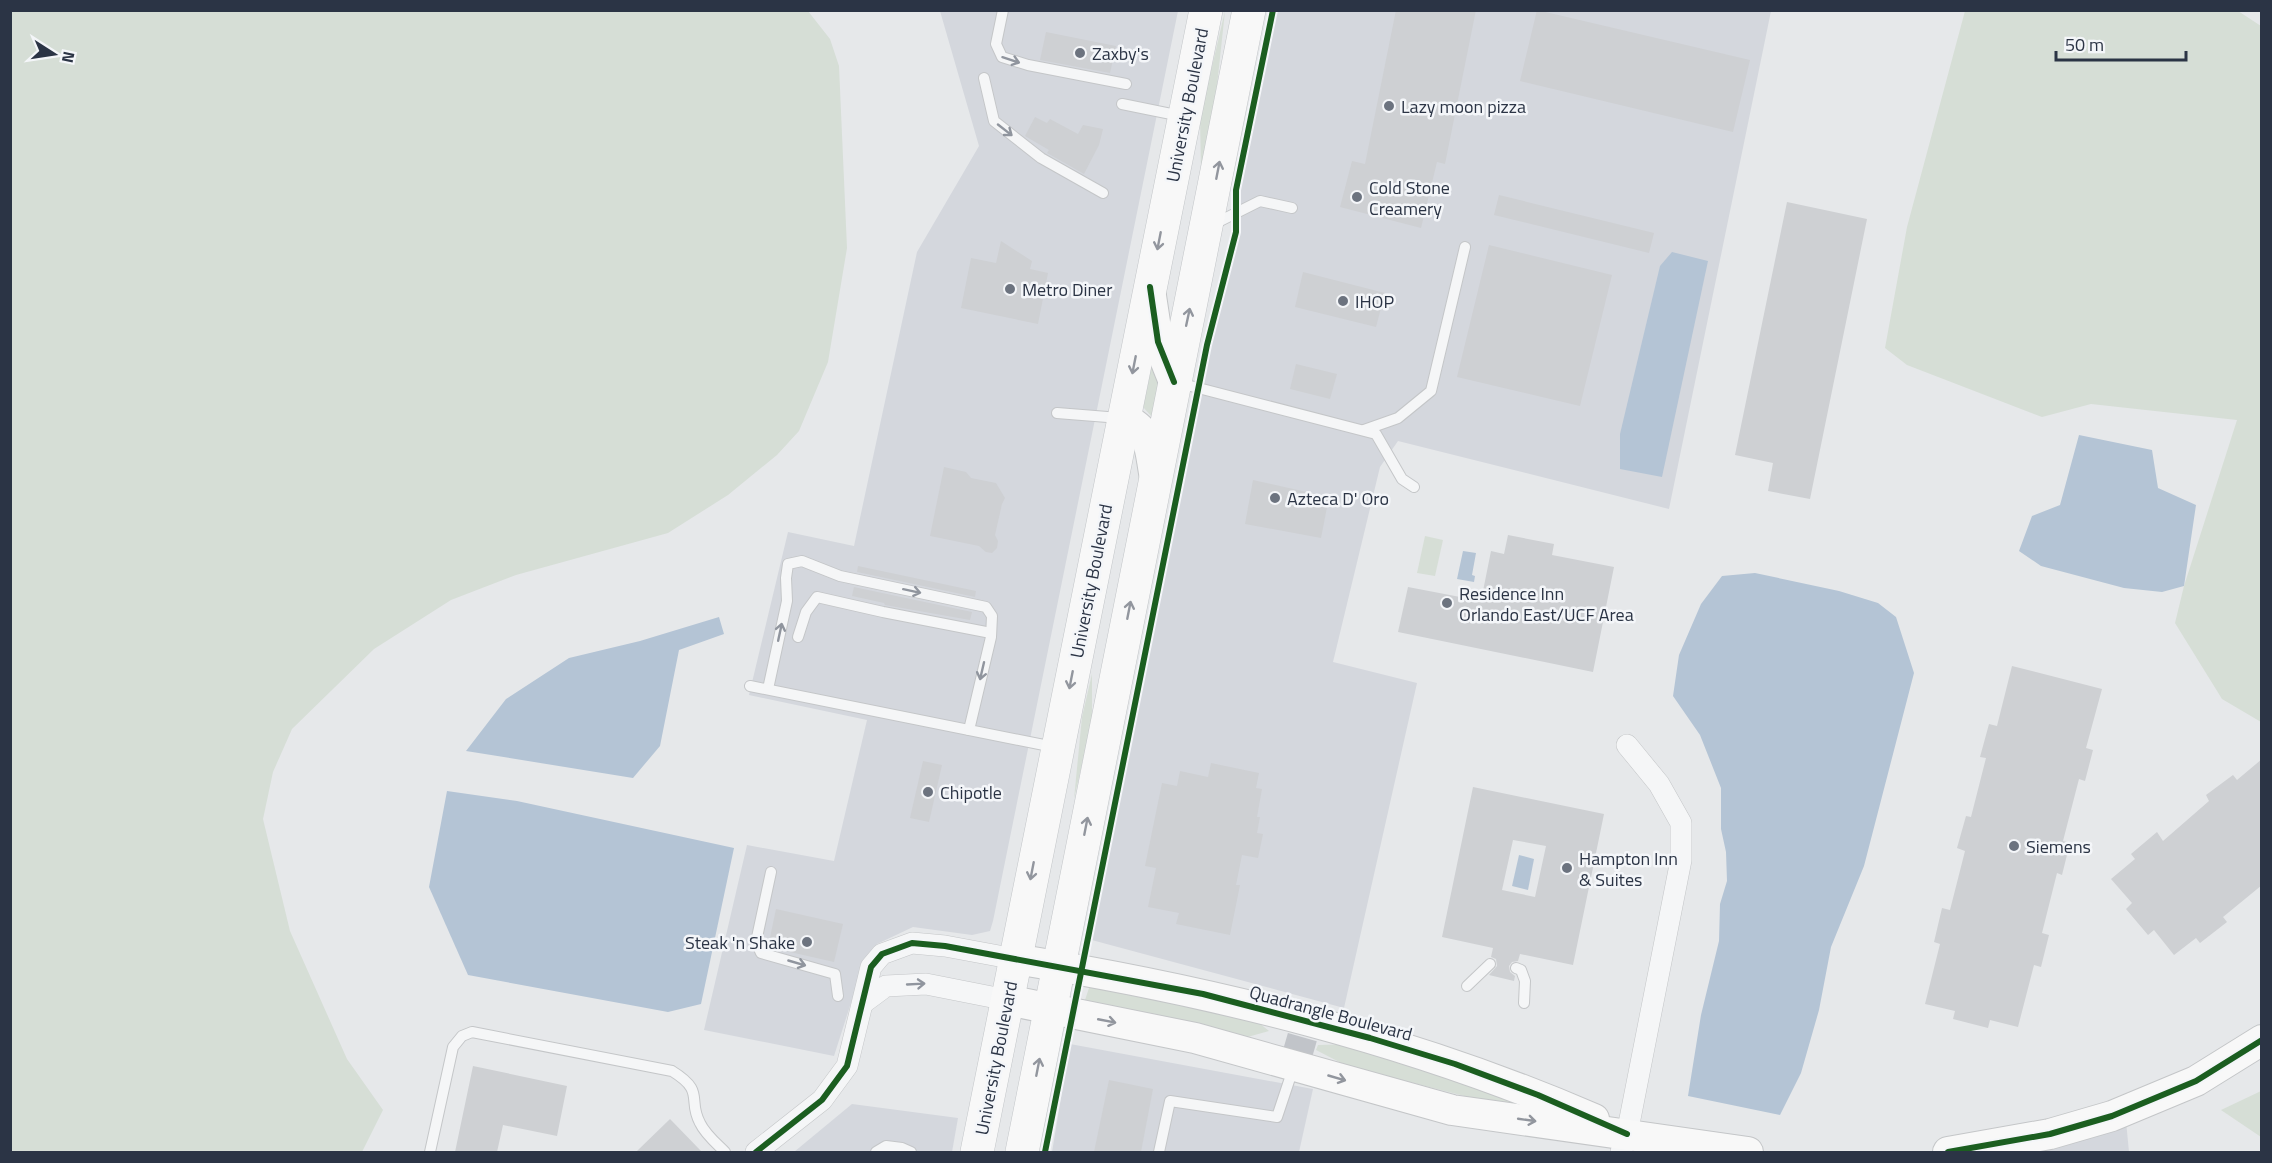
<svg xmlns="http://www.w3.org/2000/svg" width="2272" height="1163" viewBox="0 0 2272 1163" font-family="'Titillium Web',sans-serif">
	<rect width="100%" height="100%" fill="#e6e8ea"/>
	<!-- built -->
	<g fill="#d4d7dd">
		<polygon points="940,11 1178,11 993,921 990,931 972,935 913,927 877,944 864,962 834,1056 704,1030 747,845 834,861 867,720 749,695 788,532 854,546 917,252 979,146"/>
		<polygon points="1277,11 1771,11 1669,509 1398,441 1380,467 1333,662 1417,683 1344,1008 1088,939"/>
		<polygon points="1070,1044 1313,1089 1299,1152 1052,1152"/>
		<polygon points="852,1104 958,1118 952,1152 794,1152"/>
		<polygon points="2126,1121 2129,1152 2023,1152"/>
	</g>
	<!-- green -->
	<g fill="#d6ded6">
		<polygon points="10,11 808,11 830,39 839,66 847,248 828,362 799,431 777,455 728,495 668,533 516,575 451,600 374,649 292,729 273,772 263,819 290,931 347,1059 383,1110 362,1152 11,1152"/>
		<polygon points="1225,11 1214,114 1201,171 1200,118"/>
		<polygon points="1965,11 2238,11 2261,26 2261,722 2222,699 2175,623 2184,586 2237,420 2091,404 2042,417 1907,365 1885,348 1907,227"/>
		<polygon points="1153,360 1158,382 1152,417 1143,407"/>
		<polygon points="1425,536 1443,540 1435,576 1417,573"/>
		<polygon points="1092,674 1092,721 1074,799 1082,717"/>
		<polygon points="1100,984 1249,1015 1269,1031 1244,1038 1096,1008 1085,1000 1089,988"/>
		<polygon points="1357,1044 1460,1073 1543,1116 1347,1066 1316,1050 1318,1045"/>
		<polygon points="2261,1091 2261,1137 2221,1110"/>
	</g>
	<!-- water -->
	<g fill="#b4c4d5">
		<polygon points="1672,252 1708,261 1662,477 1620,469 1620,434 1660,266"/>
		<polygon points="2079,435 2152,450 2158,488 2196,505 2184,586 2162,592 2124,588 2041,566 2019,551 2032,516 2060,505"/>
		<polygon points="1463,551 1476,553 1472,575 1475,576 1474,582 1457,579"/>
		<polygon points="1755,573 1839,591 1878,603 1896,617 1914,673 1864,866 1831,947 1819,1010 1801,1073 1780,1115 1688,1096 1701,1015 1719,941 1720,904 1727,881 1726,852 1721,829 1721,788 1700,735 1673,696 1679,655 1701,604 1722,576"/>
		<polygon points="719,617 724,634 679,650 660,746 633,778 466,751 506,699 569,658 640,641"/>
		<polygon points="447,791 517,801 734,848 701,1004 668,1012 468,975 429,887"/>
		<polygon points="1519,855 1534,859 1528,890 1512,886"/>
	</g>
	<!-- building -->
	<g fill="#ced0d3" fill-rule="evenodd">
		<polygon points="1396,10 1476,10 1445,164 1437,162 1421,228 1340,207 1352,161 1365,164"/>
		<polygon points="1537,10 1750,60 1733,132 1520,81"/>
		<polygon points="1046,32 1116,46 1110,73 1040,60"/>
		<polygon points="1035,117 1047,123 1050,119 1078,134 1083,125 1103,129 1099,145 1084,174 1047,153 1049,150 1025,136"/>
		<polygon points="1499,195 1654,233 1649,253 1494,215"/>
		<polygon points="1787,202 1867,219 1810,499 1768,491 1773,463 1735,455"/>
		<polygon points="1001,241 1032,261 1030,269 1048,273 1038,324 961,308 971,258 996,263"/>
		<polygon points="1489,245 1612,275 1580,406 1457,377"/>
		<polygon points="1303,272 1385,293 1376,327 1295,307"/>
		<polygon points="1296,364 1337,374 1330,399 1290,389"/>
		<polygon points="944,467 966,472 971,478 996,483 1005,498 1002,504 995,535 998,541 997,548 992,553 986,552 979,546 930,536"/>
		<polygon points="1253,480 1329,497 1321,538 1245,524"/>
		<polygon points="1508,535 1554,544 1552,555 1614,567 1593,672 1398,632 1408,587 1481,601 1491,551 1504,554"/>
		<polygon points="858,566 976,591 975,597 857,572"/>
		<polygon points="854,587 972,612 970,620 885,605 884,603 852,596"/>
		<polygon points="2012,666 2102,689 2086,748 2093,750 2085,781 2079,779 2063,841 2070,843 2062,875 2057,873 2042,933 2049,935 2041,967 2034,965 2018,1027 1990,1020 1988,1028 1953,1019 1955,1011 1925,1004 1940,944 1934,942 1942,908 1950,910 1965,851 1957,848 1966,816 1971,817 1986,758 1980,757 1989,724 1997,726"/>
		<polygon points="2262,759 2262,885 2223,917 2227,922 2200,943 2196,938 2174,955 2154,930 2148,935 2126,909 2132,903 2111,879 2135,859 2131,854 2157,832 2163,841 2209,801 2206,795 2233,775 2237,780"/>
		<polygon points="923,761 942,765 929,822 910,818"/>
		<polygon points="1211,763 1259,773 1256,788 1262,789 1257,817 1260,817 1257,833 1263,834 1258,858 1242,855 1236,885 1240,885 1230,935 1176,924 1179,913 1148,907 1156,868 1145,866 1162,783 1177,786 1180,771 1208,777"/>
		<path d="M1473,787L1604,814L1573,965L1520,954L1518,961L1512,962L1509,966L1510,972L1515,976L1514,981L1489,975L1497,966L1496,959L1491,957L1493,948L1442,937ZM1513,840L1546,846L1535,897L1502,890Z"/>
		<polygon points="776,909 843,924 834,962 768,947"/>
		<polygon points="473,1066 567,1086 557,1136 503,1125 497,1152 455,1152"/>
		<polygon points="1109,1080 1153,1089 1141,1152 1094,1152"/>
		<polygon points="670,1119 702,1152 636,1152"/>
	</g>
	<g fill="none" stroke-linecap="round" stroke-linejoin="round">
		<!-- secondary-tunnel -->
		<polyline stroke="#c1c4c9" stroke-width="30" stroke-dasharray="30 15" stroke-linecap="butt" points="1294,1066 1307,1021"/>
		<!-- lane casing -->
		<g stroke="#c4c6c8" stroke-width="12">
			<g id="lane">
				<polyline points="1003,10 996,44 1002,57 1028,65 1126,84"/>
				<polyline points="984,78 994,121 1041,158 1103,193"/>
				<polyline points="1122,104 1181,116"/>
				<polyline points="1212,225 1260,201 1292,208"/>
				<polyline points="1179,383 1376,434 1402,479 1414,487"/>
				<polyline points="1057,413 1120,418"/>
				<polyline points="1364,430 1398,418 1431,391 1465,247"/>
				<polyline points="798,637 806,612 817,597 883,612 991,633"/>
				<polyline points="750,686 1054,747"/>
				<polyline points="768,689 787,601 786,578 788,564 802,561 840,576 986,607 992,616 991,637 969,730"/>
				<polyline points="771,872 756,942 761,953 835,974 838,996"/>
				<polyline points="1516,968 1521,970 1525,981 1524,1003"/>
				<polyline points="1467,986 1490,964"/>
				<path d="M430,1152L453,1047L462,1036L472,1032L672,1071C706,1092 687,1099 700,1123C705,1134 717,1144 725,1152"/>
				<polyline points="876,1152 886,1146 902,1148 911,1152"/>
				<polyline points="1159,1152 1170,1101 1277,1117 1293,1069"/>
			</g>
		</g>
		<!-- street casing -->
		<g stroke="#c4c6c8" stroke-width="22">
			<g id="street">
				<polyline points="863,1003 886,986 926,984 1007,1000"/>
				<polyline points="756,1152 822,1100 847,1066 871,967 882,954 912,943 945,946 1015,959"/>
				<polyline points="1621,1152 1627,1134 1681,860 1681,823 1659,784 1627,745"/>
			</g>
		</g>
		<!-- secondary casing -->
		<g stroke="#c4c6c8" stroke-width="32">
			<g id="secondary">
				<polyline points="1151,296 1158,342 1174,382"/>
				<path d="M1123,418C1153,431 1149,449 1155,478"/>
				<path d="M1015,959C1213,991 1409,1039 1594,1119"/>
				<polyline points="1007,1000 1195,1038 1452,1110 1748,1152"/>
				<polyline points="1948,1152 2050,1134 2112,1116 2196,1081 2262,1040"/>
			</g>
		</g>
		<!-- primary casing -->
		<g stroke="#c2c5c8" stroke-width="34">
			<g id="primary">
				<polyline points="977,1152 1206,10"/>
				<polyline points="1022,1152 1249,10"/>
			</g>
		</g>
		<!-- lane -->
		<use href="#lane" stroke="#f5f6f7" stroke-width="10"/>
		<!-- street -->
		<use href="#street" stroke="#f5f6f7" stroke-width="21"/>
		<!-- secondary -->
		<use href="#secondary" stroke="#f8f8f8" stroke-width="30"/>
		<!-- primary -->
		<use href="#primary" stroke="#f8f8f8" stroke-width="33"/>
		<!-- cycleway casing -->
		<g stroke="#f4f6f9" stroke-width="10">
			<g id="cycleway">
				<polyline points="1150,287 1158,342 1174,382"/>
				<polyline points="756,1152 822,1100 847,1066 871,967 882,954 912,943 945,946 1203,994 1370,1038 1455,1064 1538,1095 1627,1134"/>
				<polyline points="1045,1152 1207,345 1236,232 1236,190 1273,10"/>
				<polyline points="1948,1152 2050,1134 2112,1116 2196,1081 2262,1040"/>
			</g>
		</g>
		<!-- cycleway -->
		<use href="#cycleway" stroke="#1b5e20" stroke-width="6"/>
	</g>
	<!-- one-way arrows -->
	<defs><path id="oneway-shaft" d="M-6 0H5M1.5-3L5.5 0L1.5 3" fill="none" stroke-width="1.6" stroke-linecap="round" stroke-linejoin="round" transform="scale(1.5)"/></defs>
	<g stroke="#90959e">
		<use href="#oneway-shaft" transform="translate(1011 60) rotate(18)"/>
		<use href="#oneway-shaft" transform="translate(1005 130) rotate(38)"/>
		<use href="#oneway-shaft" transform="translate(912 591) rotate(12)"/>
		<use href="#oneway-shaft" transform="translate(780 632) rotate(-78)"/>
		<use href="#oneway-shaft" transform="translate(982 671) rotate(103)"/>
		<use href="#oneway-shaft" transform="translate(797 963) rotate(16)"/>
		<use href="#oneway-shaft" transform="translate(916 984) rotate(-3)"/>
	</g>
	<g stroke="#92969e">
		<use href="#oneway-shaft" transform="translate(1218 170) rotate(-79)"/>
		<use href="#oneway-shaft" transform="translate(1159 241) rotate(101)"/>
		<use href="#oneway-shaft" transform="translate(1188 317) rotate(-78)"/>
		<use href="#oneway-shaft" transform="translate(1134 365) rotate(101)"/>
		<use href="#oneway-shaft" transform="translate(1129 610) rotate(-79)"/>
		<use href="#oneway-shaft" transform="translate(1071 680) rotate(101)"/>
		<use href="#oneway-shaft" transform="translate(1086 826) rotate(-79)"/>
		<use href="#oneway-shaft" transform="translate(1032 871) rotate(101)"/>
		<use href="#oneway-shaft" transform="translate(1107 1021) rotate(11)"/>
		<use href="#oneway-shaft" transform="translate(1038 1067) rotate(-79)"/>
		<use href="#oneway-shaft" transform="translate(1337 1078) rotate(16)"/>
		<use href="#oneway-shaft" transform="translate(1527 1120) rotate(8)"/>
	</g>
	<!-- markers -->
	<g fill="#6c737f" stroke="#f4f6f9" stroke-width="2">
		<circle cx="1080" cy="53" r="6"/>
		<circle cx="1389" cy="106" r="6"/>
		<circle cx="1357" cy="197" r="6"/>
		<circle cx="1010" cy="289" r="6"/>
		<circle cx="1343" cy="301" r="6"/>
		<circle cx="1275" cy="498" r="6"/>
		<circle cx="1447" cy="603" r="6"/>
		<circle cx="928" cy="792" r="6"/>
		<circle cx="2014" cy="846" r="6"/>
		<circle cx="1567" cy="868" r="6"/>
		<circle cx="807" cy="942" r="6"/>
	</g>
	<g text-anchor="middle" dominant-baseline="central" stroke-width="5" stroke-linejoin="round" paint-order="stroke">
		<!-- poi labels -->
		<g font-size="18" fill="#2b3445" stroke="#f4f6f9" text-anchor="start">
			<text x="1092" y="53">Zaxby's</text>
			<text x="1401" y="106">Lazy moon pizza</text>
			<text x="1369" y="187">Cold Stone<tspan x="1369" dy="21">Creamery</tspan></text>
			<text x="1022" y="289">Metro Diner</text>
			<text x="1355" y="301">IHOP</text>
			<text x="1287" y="498">Azteca D' Oro</text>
			<text x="1459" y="593">Residence Inn<tspan x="1459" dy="21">Orlando East/UCF Area</tspan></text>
			<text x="940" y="792">Chipotle</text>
			<text x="2026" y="846">Siemens</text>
			<text x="1579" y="858">Hampton Inn<tspan x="1579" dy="21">&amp; Suites</tspan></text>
			<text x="795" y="942" text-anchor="end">Steak 'n Shake</text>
		</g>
		<!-- street labels -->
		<g font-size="18" fill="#2b3445" stroke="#f4f6f9">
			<text transform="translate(1187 105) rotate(-79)">University Boulevard</text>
			<text transform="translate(1091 581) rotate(-79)">University Boulevard</text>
			<text transform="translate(1331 1013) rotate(15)">Quadrangle Boulevard</text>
			<text transform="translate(996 1058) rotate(-79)">University Boulevard</text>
		</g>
	</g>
	<!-- border -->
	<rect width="2272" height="1163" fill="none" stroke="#2b3445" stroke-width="24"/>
	<!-- north arrow -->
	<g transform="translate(54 54) rotate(102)" stroke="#f4f6f9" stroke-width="4.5" paint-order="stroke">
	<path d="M0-4.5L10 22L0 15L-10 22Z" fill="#2b3445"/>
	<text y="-9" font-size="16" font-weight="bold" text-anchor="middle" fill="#2b3445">N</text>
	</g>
	<!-- scale -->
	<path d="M2056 51v9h130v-9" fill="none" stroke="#2b3445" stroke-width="3"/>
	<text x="2065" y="51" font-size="18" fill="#2b3445" stroke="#f4f6f9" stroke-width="4.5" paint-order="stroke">50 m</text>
</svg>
